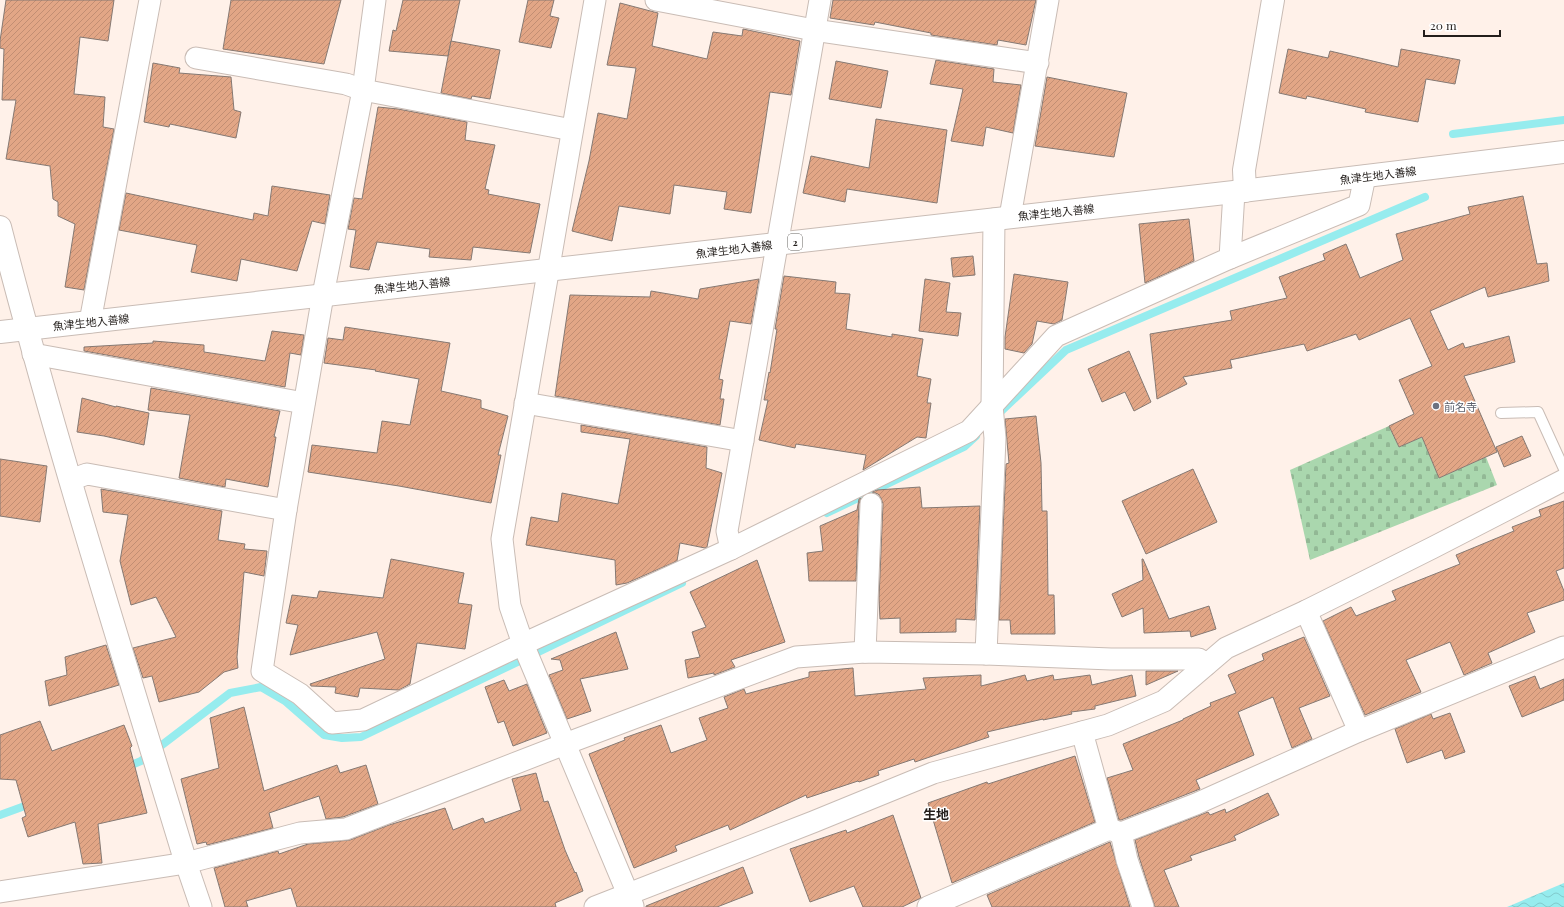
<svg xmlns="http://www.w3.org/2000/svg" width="1564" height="907" viewBox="0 0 1564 907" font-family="'Playfair Display','Noto Sans JP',serif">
	<defs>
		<pattern id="cemetery-stones" width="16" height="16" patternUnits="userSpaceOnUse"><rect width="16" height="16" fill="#aad7ae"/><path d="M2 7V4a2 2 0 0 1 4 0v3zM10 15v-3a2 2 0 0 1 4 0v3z" fill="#92b895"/></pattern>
		<pattern id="water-waves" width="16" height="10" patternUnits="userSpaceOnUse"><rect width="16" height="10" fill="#96ecee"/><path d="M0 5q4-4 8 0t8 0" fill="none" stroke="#81cacc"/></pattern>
		<pattern id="building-hatch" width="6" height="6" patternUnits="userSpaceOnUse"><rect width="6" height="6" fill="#e2a686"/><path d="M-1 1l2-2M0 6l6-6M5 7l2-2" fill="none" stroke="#c28e73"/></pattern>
	</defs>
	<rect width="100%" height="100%" fill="#fff1e9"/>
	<!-- cemetery -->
	<polygon fill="url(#cemetery-stones)" points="1389,426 1399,447 1422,437 1439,478 1486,457 1497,485 1310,560 1290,470"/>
	<!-- water -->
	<polygon fill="url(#water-waves)" points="1564,883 1564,907 1507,907"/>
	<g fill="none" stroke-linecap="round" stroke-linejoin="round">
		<!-- stream -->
		<g stroke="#96ecee" stroke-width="8">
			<polyline points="1453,134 1564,120"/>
			<polyline points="996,416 1066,350 1425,197"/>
			<polyline points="827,513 964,447 976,436"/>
			<polyline points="124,768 141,761 230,693 261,687 285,701 324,735 342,738 361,737 682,583"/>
			<polyline points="0,815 33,803"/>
		</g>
	</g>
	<!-- building -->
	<g fill="url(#building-hatch)" stroke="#857973">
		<polygon points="6,0 114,0 108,41 80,37 74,94 105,97 103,127 114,129 84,290 65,287 75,224 58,216 58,202 53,199 50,166 6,159 16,100 2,100 4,49 0,48 0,41"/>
		<polygon points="231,0 341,0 324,64 223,49"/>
		<polygon points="403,0 460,0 448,56 389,51 393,30 396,31"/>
		<polygon points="528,0 554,0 550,16 559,18 551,48 519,42"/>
		<polygon points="833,0 1036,0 1026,45 998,40 997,45 931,35 931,33 875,22 874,25 830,18"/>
		<polygon points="620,3 658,13 652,46 707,59 713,32 742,36 743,29 800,41 791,95 770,92 751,213 724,209 727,192 674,185 670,214 619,206 612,241 572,231 589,161 598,113 627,119 636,68 607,65"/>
		<polygon points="451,41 500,50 490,99 472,96 471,99 441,93"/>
		<polygon points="1288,49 1328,58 1330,51 1398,67 1401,49 1460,60 1455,84 1426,79 1418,122 1365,112 1366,109 1307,96 1306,99 1279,93"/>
		<polygon points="936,60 994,69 993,82 1021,85 1013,133 986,127 983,146 951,141 963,89 930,84"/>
		<polygon points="836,61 888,71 881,108 829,99"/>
		<polygon points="153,63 180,68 179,73 231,77 234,110 241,112 236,138 170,124 169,127 144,122"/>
		<polygon points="1047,77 1127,93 1114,157 1035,146"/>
		<polygon points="378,107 398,109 467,122 465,140 495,145 485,189 489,190 488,194 540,204 530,253 473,247 471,260 429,257 430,249 377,242 369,270 350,267 356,230 348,229 354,198 362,199"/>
		<polygon points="876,119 947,130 937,203 847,189 845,202 803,193 811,156 869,168"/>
		<polygon points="272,186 330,195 325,224 312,221 297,271 241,259 237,281 191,272 197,245 119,230 126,193 253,220 254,213 268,216"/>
		<polygon points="1523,196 1537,264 1547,263 1549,281 1488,297 1485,287 1430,311 1448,350 1463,343 1465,348 1509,336 1515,362 1464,376 1497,452 1439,478 1422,437 1399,447 1389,426 1414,414 1399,380 1432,366 1410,318 1359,340 1356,334 1307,351 1304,344 1230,360 1232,368 1183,377 1187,384 1157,399 1150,334 1232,320 1230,311 1287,298 1279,277 1325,260 1323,254 1346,244 1360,278 1403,260 1396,234 1470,214 1468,207"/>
		<polygon points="1189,219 1194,261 1145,283 1139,224"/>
		<polygon points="973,256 975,275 953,277 951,258"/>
		<polygon points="1014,274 1068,282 1062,320 1054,324 1037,321 1032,344 1024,353 1005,349 1005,337"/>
		<polygon points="784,276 836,282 835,293 850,294 846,329 892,337 892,334 923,339 917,376 931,379 927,403 931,403 926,438 917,437 863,470 866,455 796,444 795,448 759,440 768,400 764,400 769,372 770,373 777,329 775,329"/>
		<polygon points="759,279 751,324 730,321 719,379 723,380 720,399 724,399 720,425 555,396 570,295 650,297 651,291 698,299 700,289"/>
		<polygon points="925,279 950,283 946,312 961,313 958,336 919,331"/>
		<polygon points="345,327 450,343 441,391 481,400 481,408 508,416 498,455 501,455 491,503 399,486 308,472 312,445 377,453 382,421 410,425 419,379 375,371 376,370 324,363 328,338 343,340"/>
		<polygon points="272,331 304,335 301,355 290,353 285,387 84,351 84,347 153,343 153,341 204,345 204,352 265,361"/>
		<polygon points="1129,351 1151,402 1134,411 1125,392 1102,402 1088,369"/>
		<polygon points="151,388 280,411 274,437 276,437 268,487 226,479 225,487 179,478 190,415 148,410"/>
		<polygon points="82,398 116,407 116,406 149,413 144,445 104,436 77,432"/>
		<polygon points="1036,416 1041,463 1042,511 1047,511 1048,595 1054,595 1055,634 1011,634 1010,620 999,620 1006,464 1009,463 1005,419"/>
		<polygon points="581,425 707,447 706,468 722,473 707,547 705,548 680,543 677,561 627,583 616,585 615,560 526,545 531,517 558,522 562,493 618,504 630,439 581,432"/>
		<polygon points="1522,436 1531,456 1504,467 1496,447"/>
		<polygon points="0,459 47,466 40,522 0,516"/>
		<polygon points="1193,469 1217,522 1146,554 1122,501"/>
		<polygon points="920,487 922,508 980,506 975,620 956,619 956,632 900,633 900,618 880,619 879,598 883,504 881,498 878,494 872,492 877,490"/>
		<polygon points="101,489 222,511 218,540 245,544 244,549 267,551 264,576 244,572 237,657 238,668 224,672 199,692 159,702 152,676 143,678 133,648 176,637 156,597 131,605 120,561 128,515 103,512"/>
		<polygon points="861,498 859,504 856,581 809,581 807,553 823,551 820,526 857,510 859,499"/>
		<polygon points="1564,501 1564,568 1556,571 1564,591 1564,600 1527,613 1535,632 1488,653 1492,663 1464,675 1450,642 1406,660 1421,692 1365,715 1323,621 1351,607 1356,616 1396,600 1392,591 1460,564 1456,555 1514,531 1512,527 1541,516 1539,510"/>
		<polygon points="391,559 464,573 458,603 472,605 465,649 417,643 410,684 399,690 360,688 358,697 335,693 336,687 311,686 310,684 385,659 377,632 290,655 298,625 286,623 292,595 317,598 319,591 383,598"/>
		<polygon points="1142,559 1143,559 1169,619 1209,606 1216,629 1191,637 1190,631 1144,633 1143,608 1122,617 1112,594 1143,580"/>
		<polygon points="757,560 785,642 731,660 735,667 714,675 714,673 688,678 685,660 700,657 692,632 706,627 690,592"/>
		<polygon points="616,632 628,669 580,679 591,711 567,719 549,675 563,670 560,660 551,659"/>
		<polygon points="1304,637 1330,696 1299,708 1312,739 1292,748 1273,697 1238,712 1254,755 1196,780 1200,789 1121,820 1119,820 1107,778 1133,770 1123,744 1183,720 1183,719 1211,706 1210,703 1236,693 1228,675 1264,660 1262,654"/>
		<polygon points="106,645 119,685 49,706 45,681 67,675 65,657"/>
		<polygon points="853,668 855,696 926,689 923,678 981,675 981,686 1025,675 1027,681 1053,675 1054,680 1090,675 1092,685 1132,675 1136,696 1095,706 1095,709 1071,712 1072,714 1043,720 1043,719 987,732 989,737 915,762 914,759 878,771 879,775 859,782 858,781 807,798 806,795 730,830 728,825 675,846 677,851 634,868 589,754 625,740 624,738 661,725 671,753 707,740 699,718 728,708 724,697 744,689 746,694 809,677 809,672"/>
		<polygon points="1146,671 1178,671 1146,685"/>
		<polygon points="1535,676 1540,689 1564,679 1564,700 1522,717 1509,686"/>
		<polygon points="504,680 509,691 527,684 547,733 513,746 504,721 498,723 485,687"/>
		<polygon points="244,707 264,791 337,765 340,773 366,765 378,804 343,817 326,819 319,796 269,813 273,828 207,845 206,842 197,844 181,779 219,768 210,718"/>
		<polygon points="1450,713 1465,752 1445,759 1442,750 1407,763 1395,729 1431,714 1433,719"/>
		<polygon points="40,721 52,751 124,725 132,746 130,748 147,813 98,824 102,863 83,864 75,822 28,837 22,818 26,816 16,780 0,779 0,735"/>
		<polygon points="1075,756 1095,822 952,883 928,803 987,782 988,784"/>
		<polygon points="536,773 544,802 548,801 565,850 575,873 576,872 583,891 555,903 556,907 297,907 291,888 246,901 248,907 225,907 214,868 278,851 279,854 308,844 350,840 389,825 445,808 453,830 483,818 485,823 521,810 512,779"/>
		<polygon points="1268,793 1279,815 1234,836 1236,840 1190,856 1192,860 1164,870 1179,907 1155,907 1139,857 1135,840 1208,812 1210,815 1225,809 1226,813"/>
		<polygon points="893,815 921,898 902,907 863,907 854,886 810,902 790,849 846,830 847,833"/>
		<polygon points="1110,842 1130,907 992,907 987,895"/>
		<polygon points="743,867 753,893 717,907 646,907 646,906"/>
	</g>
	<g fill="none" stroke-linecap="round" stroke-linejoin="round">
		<!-- lane casing -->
		<g stroke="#c9bcb5" stroke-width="12">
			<polyline id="lane" points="1501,413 1538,412 1564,469"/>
		</g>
		<!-- street casing -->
		<g stroke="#c9bcb5" stroke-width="23">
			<g id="street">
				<polyline points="375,0 363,90 323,295 286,510 262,671 300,694 332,723 363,720 523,644 731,549"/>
				<polyline points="595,0 502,539 510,606 523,644 633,906"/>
				<polyline points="656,0 814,30 1038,63"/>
				<polyline points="820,0 727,531 731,549 969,431 1056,336 1230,258 1234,192"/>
				<polyline points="196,58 346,84 363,90 572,130"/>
				<polyline points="1010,217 1048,0"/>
				<polyline points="1230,258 1359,205 1365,176"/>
				<polyline points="90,322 150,0"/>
				<polyline points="33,354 304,403"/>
				<polyline points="525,403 743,441"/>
				<polyline points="70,480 87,474 286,510"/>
				<polyline points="1306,611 1359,731"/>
				<polyline points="865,652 871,504"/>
				<polyline points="986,654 995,438 992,406 994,219"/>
				<polyline points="1082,732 1109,829"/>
				<polyline points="1121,833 1127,860 1143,907"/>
				<polyline points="186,863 201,907"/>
				<polyline points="0,892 186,863 300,833 346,829 565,744 796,657 865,652 986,654 1111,659 1199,659 1206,665"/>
				<polyline points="595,907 813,822 933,773 1108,725 1164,701 1226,648 1306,611 1432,548 1564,480"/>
				<polyline points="928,907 1109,829 1121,833 1196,804 1359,731 1564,647"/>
			</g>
		</g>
		<!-- secondary casing -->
		<g stroke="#c9bcb5" stroke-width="24">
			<g id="secondary">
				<polyline points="1245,191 1244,170 1273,0"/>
				<path d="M0,227C55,441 122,652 186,863"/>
			</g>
		</g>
		<!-- primary casing -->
		<g stroke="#c9bcb5" stroke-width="24">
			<polyline id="primary" points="0,332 1234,192 1564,152"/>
		</g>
		<!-- lane -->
		<use href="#lane" stroke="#fff" stroke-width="10"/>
		<!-- street -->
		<use href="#street" stroke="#fff" stroke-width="21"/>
		<!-- secondary -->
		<use href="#secondary" stroke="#fff" stroke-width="22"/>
		<!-- primary -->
		<use href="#primary" stroke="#fff" stroke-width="22"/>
	</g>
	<!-- markers -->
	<circle fill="#6b7280" stroke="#fff" stroke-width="1.5" cx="1436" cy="406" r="4"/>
	<g text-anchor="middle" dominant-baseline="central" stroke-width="3" stroke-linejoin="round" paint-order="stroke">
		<!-- shield labels -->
		<rect fill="#fff" stroke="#65625f" stroke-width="1" x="788" y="234" width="14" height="16" rx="3"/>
		<g font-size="10" font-weight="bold" fill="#231e1b">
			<text x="795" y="242">2</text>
		</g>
		<!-- street labels -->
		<g font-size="11" fill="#231e1b" stroke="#fff">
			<text transform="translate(1378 175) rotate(-7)">魚津生地入善線</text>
			<text transform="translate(1056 212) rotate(-6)">魚津生地入善線</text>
			<text transform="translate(734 249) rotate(-7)">魚津生地入善線</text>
			<text transform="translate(412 285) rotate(-6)">魚津生地入善線</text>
			<text transform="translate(91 322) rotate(-6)">魚津生地入善線</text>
		</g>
		<!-- worship labels -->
		<g font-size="11" fill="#5b616d" stroke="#fff" text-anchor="start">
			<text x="1444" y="406">前名寺</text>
		</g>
		<!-- quarter labels -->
		<g font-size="13" font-weight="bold" fill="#231e1b" stroke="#fff">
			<text x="936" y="813">生地</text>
		</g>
	</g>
	<!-- scale -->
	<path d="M1424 30v6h76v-6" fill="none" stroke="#231e1b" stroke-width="2"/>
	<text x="1430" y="30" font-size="12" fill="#231e1b" stroke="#ffffff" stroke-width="3" paint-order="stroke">20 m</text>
</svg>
